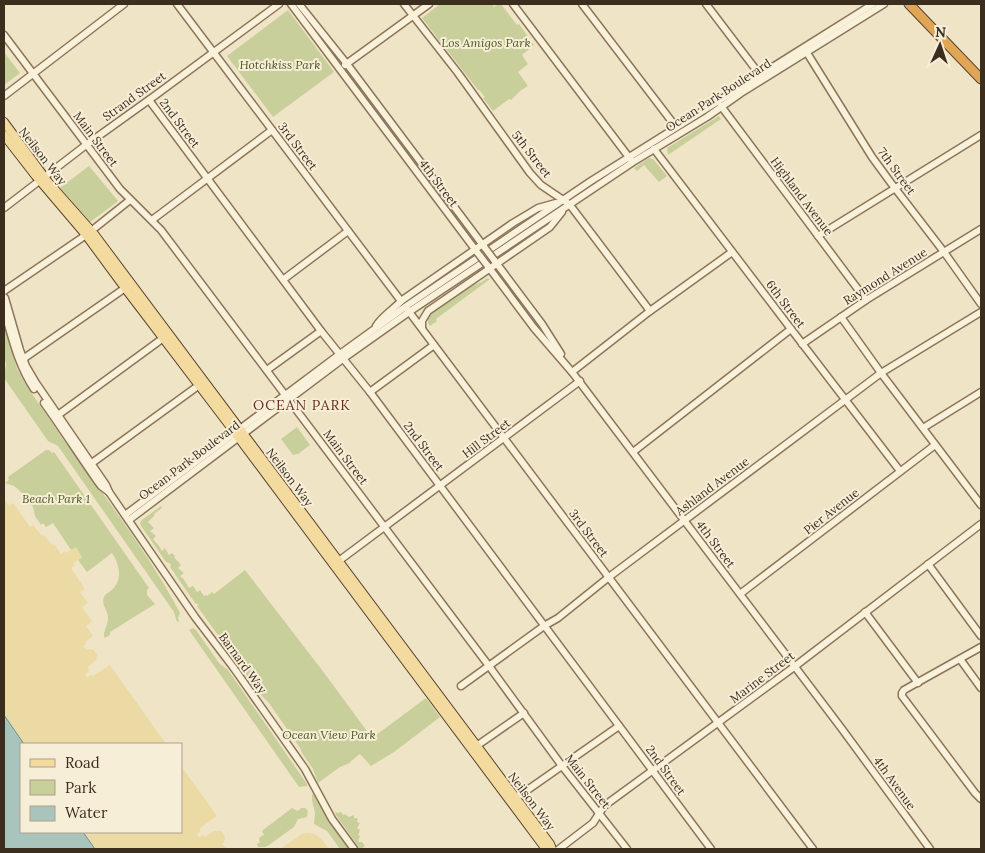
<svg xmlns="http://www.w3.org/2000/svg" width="985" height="853" viewBox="0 0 985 853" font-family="Lora,serif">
	<rect width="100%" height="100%" fill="#f0e4c7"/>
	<!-- green -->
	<g fill="#c8cf9a">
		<polygon points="440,4 495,4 493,5 494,7 497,4 501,4 517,25 519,24 534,45 522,55 528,64 518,72 528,86 520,91 511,100 509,99 493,111 483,98 485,97 479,90 478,90 422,18"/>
		<polygon points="288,10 334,72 273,117 227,56"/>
		<polygon points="4,52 20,73 4,85"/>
		<polygon points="719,116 721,119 668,155 667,148"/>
		<polygon points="649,158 653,159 667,176 659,182 644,165 637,171 634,168"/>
		<polygon points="89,166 118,201 117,202 90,222 60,188"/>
		<path d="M487,278L490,279L436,319L437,321L430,326L428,323V318C436,307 458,294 470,287C477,283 480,284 487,278Z"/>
		<path d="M4,323L17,369L26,385L65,442L67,444L68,443L72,448L75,454C111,506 151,557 180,613L178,618L179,621L177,622L174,612L58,446L48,441L4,378L6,363L4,359Z"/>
		<polygon points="297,427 310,445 298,454 293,455 281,439"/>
		<path d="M46,450H49L52,453L54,452L149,588L147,590V595L155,604L110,632V635L104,638C103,630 109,624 108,616C107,609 101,604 104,597C106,593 110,592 113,589C123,579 119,563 112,553L87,572L78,560L82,557L75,548L71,550L53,523L46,527L43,523L41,525L35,516L33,507L20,491L14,486L5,483L9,480L8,477Z"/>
		<polygon points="161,506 162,508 154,514 155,515 148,522 154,528 150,531 156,536 153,539 160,547 160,548 162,551 165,548 169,555 172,553 175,556 174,557 181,565 178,568 184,573 180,576 182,578 183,578 189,588 193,586 197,592 200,590 204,596 206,595 207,596 212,592 214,594 245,570 325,674 372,738 426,698 440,717 394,752 371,766 360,754 351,761 350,763 340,767 318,783 313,769 302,753 300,748 269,703 262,696 197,606 199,605 195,603 170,567 171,565 169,563 166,562 141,526 140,523 142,520"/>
		<polygon points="193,628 196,630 219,663 228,670 307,784 307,786 299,787 189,630"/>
		<polygon points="312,794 314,795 326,816 349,849 340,849 327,831 314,824 315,813 312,800"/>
		<polygon points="292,808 298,811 301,808 305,808 308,811 307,817 298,819 294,827 269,845 265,847 258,847 257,844 260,842 259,839 260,837 264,835 262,831 263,830"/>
		<polygon points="335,811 337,813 341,812 343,815 345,814 349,817 354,815 354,818 357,818 358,820 357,822 360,823 357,828 360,830 358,835 360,836 358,841 359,842 362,842 365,846 363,847 364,849 360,849 336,815"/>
	</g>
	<!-- sand -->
	<g fill="#ecdaa4">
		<polygon points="4,499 9,506 13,503 30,527 33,525 42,536 44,535 52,545 54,544 61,554 65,551 66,553 76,547 82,557 73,563 75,565 71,568 85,589 80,592 88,603 82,607 92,621 86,626 93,636 85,642 86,644 83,646 86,650 89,649 94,650 97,655 96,660 88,667 89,671 85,675 87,677 91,675 93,676 110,665 166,744 24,744 4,715"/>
		<polygon points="181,766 217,816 200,828 200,831 197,834 199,837 203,835 205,837 214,831 222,831 225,837 224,842 222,844 229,849 95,849 83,832 181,832"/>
		<path d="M308,833C319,833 323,841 329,849H280L302,834Z"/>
	</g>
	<!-- water -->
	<polygon fill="#a8c4bc" stroke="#6e938a" points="4,715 24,744 21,744 21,832 83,832 95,849 4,849"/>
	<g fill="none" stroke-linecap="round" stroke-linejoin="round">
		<!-- minor casing -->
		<g stroke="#8c765b" stroke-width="9">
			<g id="minor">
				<polyline points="177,4 401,301"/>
				<polyline points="291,4 477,252"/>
				<polyline points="299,4 347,64 485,248"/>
				<polyline points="404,4 458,73 530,173 541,185 569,204 573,209 650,311"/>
				<polyline points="513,4 631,160"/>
				<polyline points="582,4 676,127"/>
				<polyline points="706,4 760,75"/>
				<polyline points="4,35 120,189 161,230 489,666 562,766 627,849"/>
				<polyline points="804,48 872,157 891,183 944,252 981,304"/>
				<polyline points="345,65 429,4"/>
				<polyline points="4,96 124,4"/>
				<polyline points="149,100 321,331 370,392 711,849"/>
				<polyline points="721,106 866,300"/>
				<polyline points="654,149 791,329 900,471"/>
				<polyline points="4,208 86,145 153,97 279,4"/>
				<polyline points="152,220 272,130"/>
				<polyline points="818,236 981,135"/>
				<polyline points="494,260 542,324 561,354"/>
				<polyline points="487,265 534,328 572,372 842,729 930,849"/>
				<polyline points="284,279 348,231"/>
				<polyline points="4,291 86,235 130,200"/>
				<polyline points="4,297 5,298 20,350 26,366 36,383 106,485 109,492 195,617 233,667 305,769 332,819 354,849"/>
				<polyline points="407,309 813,849"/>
				<path d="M4,310C12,338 18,365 34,389"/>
				<polyline points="841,317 881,373 981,505"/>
				<path d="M376,326C382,316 393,310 401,301L513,223L538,208L556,203"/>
				<polyline points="422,328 422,321 428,311 550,227 562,212"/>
				<polyline points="802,344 866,300 981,229"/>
				<polyline points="23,359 128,286"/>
				<polyline points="267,370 321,331"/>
				<polyline points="572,372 650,311 732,252"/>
				<polyline points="370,392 434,345"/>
				<path d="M44,403C63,430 80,456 98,482L101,486L109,492"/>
				<polyline points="58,415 166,336"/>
				<polyline points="923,428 981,392"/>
				<polyline points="633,452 791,329"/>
				<polyline points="92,463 202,383"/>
				<polyline points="125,515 340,354 405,307 591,181 873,4"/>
				<polyline points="129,520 344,358 409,312 633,162 707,117 741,93 884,4"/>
				<polyline points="336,563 580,381"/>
				<polyline points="928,564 981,636"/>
				<polyline points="740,594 935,445"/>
				<polyline points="865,612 918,683"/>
				<polyline points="981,647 904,690 902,693 902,696 975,793 981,799"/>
				<polyline points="960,659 981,688"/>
				<polyline points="461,686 544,626 558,618 609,577 881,373 981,312"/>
				<polyline points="475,747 524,713"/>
				<polyline points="513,799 526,791 619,726"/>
				<polyline points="559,849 593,823 604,806 794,667 981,524"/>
			</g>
		</g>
		<!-- major casing -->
		<g stroke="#5a442f" stroke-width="10">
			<g id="major">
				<polyline points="4,122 48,182 94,234 515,797 550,844 552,849"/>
				<polyline points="4,135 35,175 86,235 125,288 230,426 546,849"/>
			</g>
		</g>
		<!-- highway casing -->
		<g stroke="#5a442f" stroke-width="11">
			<polyline id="highway" points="909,4 981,79"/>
		</g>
		<!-- minor -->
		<use href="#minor" stroke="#faf1db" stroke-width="6"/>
		<!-- major -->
		<use href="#major" stroke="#f3da9f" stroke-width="8"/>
		<!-- highway -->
		<use href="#highway" stroke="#e0a656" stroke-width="9"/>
		<!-- minor-bridge casing -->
		<g stroke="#8c765b" stroke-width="9" stroke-linecap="butt">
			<g id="minor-bridge">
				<polyline points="485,248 494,260"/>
				<polyline points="477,252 487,265"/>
			</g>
		</g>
		<!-- minor-bridge -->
		<use href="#minor-bridge" stroke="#faf1db" stroke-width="6"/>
	</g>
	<g text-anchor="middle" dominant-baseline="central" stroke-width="4" stroke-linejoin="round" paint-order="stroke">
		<!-- park labels -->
		<g font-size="12" font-style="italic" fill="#4b5925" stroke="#f7eed7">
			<text x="486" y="42">Los Amigos Park</text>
			<text x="280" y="64">Hotchkiss Park</text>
			<text x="56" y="498">Beach Park 1</text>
			<text x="329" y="734">Ocean View Park</text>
		</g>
		<!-- street labels -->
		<g font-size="12" fill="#3c2e1f" stroke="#f7eed7">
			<text transform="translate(718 95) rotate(-33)">Ocean Park Boulevard</text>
			<text transform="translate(134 96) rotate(-36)">Strand Street</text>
			<text transform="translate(180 123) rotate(53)">2nd Street</text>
			<text transform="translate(96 139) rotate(53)">Main Street</text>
			<text transform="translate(298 146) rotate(53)">3rd Street</text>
			<text transform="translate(532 154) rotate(52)">5th Street</text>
			<text transform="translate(43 156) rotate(52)">Neilson Way</text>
			<text transform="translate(897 171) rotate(54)">7th Street</text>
			<text transform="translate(439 183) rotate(53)">4th Street</text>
			<text transform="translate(802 196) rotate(53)">Highland Avenue</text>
			<text transform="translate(885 276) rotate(-32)">Raymond Avenue</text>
			<text transform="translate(786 304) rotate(53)">6th Street</text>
			<text transform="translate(486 438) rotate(-37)">Hill Street</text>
			<text transform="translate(424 446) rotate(53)">2nd Street</text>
			<text transform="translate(346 457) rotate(53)">Main Street</text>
			<text transform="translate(189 460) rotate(-37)">Ocean Park Boulevard</text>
			<text transform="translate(290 477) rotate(53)">Neilson Way</text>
			<text transform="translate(712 486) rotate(-37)">Ashland Avenue</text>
			<text transform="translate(831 511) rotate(-38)">Pier Avenue</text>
			<text transform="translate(589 533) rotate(53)">3rd Street</text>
			<text transform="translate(716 544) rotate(53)">4th Street</text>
			<text transform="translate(243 663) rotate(54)">Barnard Way</text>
			<text transform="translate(762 677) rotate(-37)">Marine Street</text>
			<text transform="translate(666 770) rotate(54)">2nd Street</text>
			<text transform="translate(588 781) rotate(52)">Main Street</text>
			<text transform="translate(895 783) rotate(54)">4th Avenue</text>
			<text transform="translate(532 801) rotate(53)">Neilson Way</text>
		</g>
		<!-- neighbourhood labels -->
		<g font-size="14" letter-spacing="1" fill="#6a2f1d" stroke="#f7eed7">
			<text x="302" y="405">OCEAN PARK</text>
		</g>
	</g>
	<!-- border -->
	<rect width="985" height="853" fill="none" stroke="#3c2e1f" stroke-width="10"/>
	<!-- legend -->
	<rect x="20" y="743" width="162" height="90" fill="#f7eed7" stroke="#aca18d"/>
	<rect x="30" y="759" width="25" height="8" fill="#f3da9f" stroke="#aca18d"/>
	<text x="65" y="768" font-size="15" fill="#3c2e1f">Road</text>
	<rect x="30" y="780" width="25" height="15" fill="#c8cf9a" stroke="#aca18d"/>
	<text x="65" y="793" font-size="15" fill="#3c2e1f">Park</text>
	<rect x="30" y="806" width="25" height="15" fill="#a8c4bc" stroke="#aca18d"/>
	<text x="65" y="818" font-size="15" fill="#3c2e1f">Water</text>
	<!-- north arrow -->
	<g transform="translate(940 45) rotate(3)" stroke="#f7eed7" stroke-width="4" paint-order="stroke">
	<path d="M0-4L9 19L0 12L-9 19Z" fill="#3c2e1f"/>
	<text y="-8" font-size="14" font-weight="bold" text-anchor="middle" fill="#3c2e1f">N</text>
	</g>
</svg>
